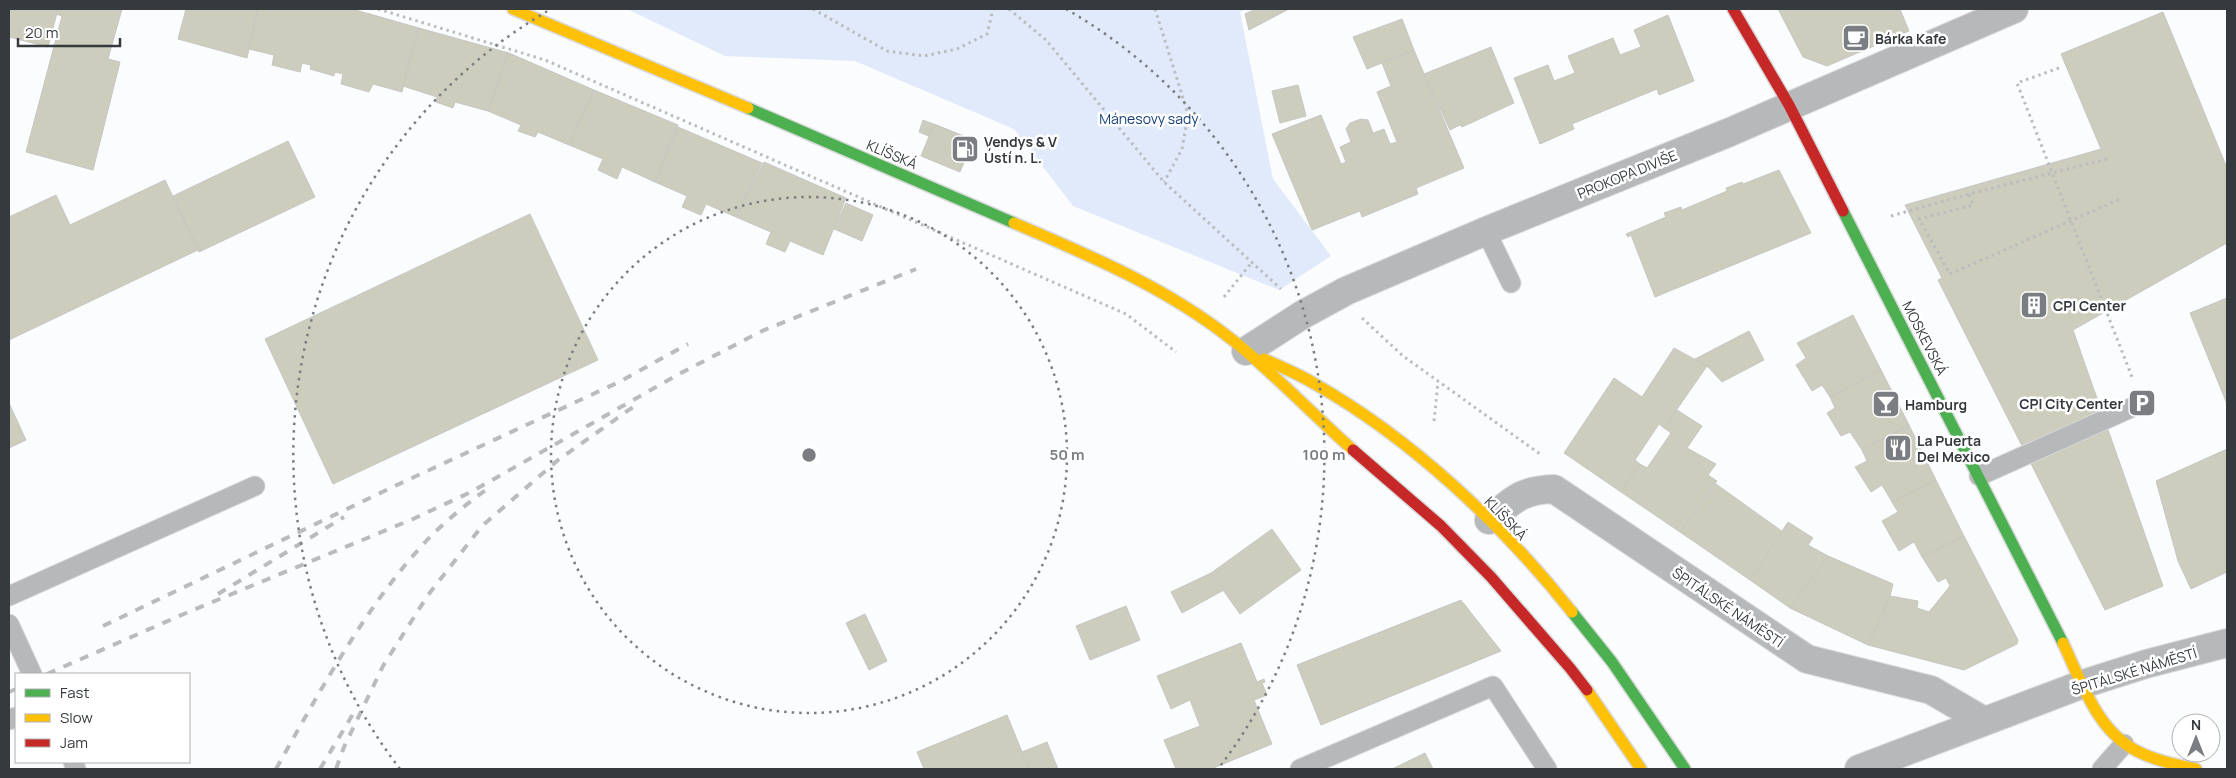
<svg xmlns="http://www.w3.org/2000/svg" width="2236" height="778" viewBox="0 0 2236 778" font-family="Manrope,sans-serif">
	<rect width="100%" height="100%" fill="#fbfcfe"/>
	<!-- green -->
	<polygon fill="#e0eafa" points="627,9 1245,9 1240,12 1273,179 1331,256 1279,290 1073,206 1014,129 855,61 725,56"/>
	<!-- building -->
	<g fill="#cdcdbd" stroke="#c6c6c4">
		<polygon points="9,9 58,9 48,47 9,37"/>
		<polygon points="58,9 122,9 108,59 120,62 93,170 26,152 62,16 56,14"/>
		<polygon points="186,9 258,9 247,58 178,39"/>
		<polygon points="258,9 352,9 419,28 402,92 373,84 369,92 341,84 343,74 335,72 334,76 310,69 311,65 302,63 300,72 272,65 274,55 249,49"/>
		<polygon points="1255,9 1289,9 1249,30 1245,14"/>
		<polygon points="1778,9 1900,9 1909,31 1827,66 1803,57"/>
		<polygon points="2163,12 2227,168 2227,243 2073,330 2163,586 2105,610 1938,280 1942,278 1905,205 2101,149 2061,54"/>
		<polygon points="1668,15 1694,81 1659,95 1657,89 1572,124 1574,129 1540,144 1514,78 1548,65 1554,81 1575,73 1568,56 1613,38 1620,55 1641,47 1634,30"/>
		<polygon points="1402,19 1414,50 1367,69 1353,37"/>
		<polygon points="419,28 509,53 488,111 455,102 453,108 436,102 437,97 403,86"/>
		<polygon points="1491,47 1514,103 1462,127 1460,125 1450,130 1424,74"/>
		<polygon points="1414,50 1464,168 1416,188 1418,194 1362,217 1360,211 1312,230 1272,134 1321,115 1341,164 1346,162 1340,147 1351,142 1346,129 1350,123 1361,119 1368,120 1373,133 1384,129 1390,144 1397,142 1377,92 1391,86 1382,63"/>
		<polygon points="509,53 594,90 569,145 538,132 535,137 518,131 521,125 488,111"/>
		<polygon points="1298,85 1306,116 1280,123 1272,91"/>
		<polygon points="594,90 678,125 655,182 622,167 617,179 598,170 603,159 569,145"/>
		<polygon points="923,120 976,141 970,159 958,154 960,149 919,132"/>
		<polygon points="934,124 973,140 960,172 921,156"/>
		<polygon points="678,127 762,163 736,217 706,204 701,215 682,207 687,196 655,182"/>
		<polygon points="288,141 315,197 199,252 173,196"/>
		<polygon points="764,162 846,198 823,255 790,241 785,252 766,244 771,232 736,217"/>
		<polygon points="1779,170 1811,233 1655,297 1631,235 1628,237 1626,234 1666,217 1664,213 1681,207 1682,210 1727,191 1726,188 1742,182 1743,184"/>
		<polygon points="165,180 198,250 9,340 9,217 56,195 70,225"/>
		<polygon points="846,203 873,215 862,241 834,229"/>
		<polygon points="530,214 598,360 333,484 265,339"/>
		<polygon points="2227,298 2227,404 2190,313"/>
		<polygon points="1853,315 1881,370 1830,397 1822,385 1812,391 1796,365 1806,358 1797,343"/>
		<polygon points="1749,331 1764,360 1722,382 1707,366 1695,359"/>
		<polygon points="1674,348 1707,366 1664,428 1659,424 1635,460 1640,464 1621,492 1564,453 1614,378 1642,397"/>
		<polygon points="1881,370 1909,425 1862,450 1850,432 1841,436 1827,413 1835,408 1830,397"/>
		<polygon points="9,403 26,440 9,448"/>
		<polygon points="1677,410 1702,426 1687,448 1716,464 1708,475 1717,481 1680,532 1621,492 1640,464 1647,468 1671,433 1664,428"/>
		<polygon points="1909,425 1936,480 1892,502 1882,485 1871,492 1855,467 1867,461 1862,450"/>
		<polygon points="2227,449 2227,572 2191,589 2178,561 2156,481"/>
		<polygon points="1936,480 1964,536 1922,557 1914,542 1899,551 1882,521 1898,512 1892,502"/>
		<polygon points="1716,484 1783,532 1750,580 1680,532"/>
		<polygon points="1788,522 1813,538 1808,545 1828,556 1790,608 1750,580"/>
		<polygon points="1272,529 1301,570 1240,614 1211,573"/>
		<polygon points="1964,536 2018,640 2017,644 1964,670 1868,645 1890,596 1918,601 1917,608 1929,612 1950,586 1946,578 1938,582 1922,557"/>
		<polygon points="1828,556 1893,584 1890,596 1868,645 1790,608"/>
		<polygon points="1211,573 1224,590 1182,613 1171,592"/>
		<polygon points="1461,600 1501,651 1321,725 1297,665"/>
		<polygon points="1126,606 1140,640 1090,660 1076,626"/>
		<polygon points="865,614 887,661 869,670 846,623"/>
		<polygon points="1241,643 1257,682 1264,679 1265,682 1262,683 1267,695 1254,700 1272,744 1211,769 1176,769 1164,740 1200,726 1190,700 1171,709 1157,676"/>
		<polygon points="1007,715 1029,769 924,769 917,752"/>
		<polygon points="1047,742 1058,769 1029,769 1022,752"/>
		<polygon points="1425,753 1433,769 1392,769"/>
	</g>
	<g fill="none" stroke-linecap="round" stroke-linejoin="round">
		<!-- lane casing -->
		<g stroke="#d8d9db" stroke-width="21">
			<g id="lane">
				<polyline points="1486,231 1511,283"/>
				<polyline points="1979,476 2142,403"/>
				<polyline points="9,596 255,486"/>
				<polyline points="9,624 32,674"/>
				<polyline points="9,720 16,717"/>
				<polyline points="73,762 76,769"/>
				<polyline points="1300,769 1493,686 1547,769"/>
				<polyline points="2102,769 2124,744"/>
			</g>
		</g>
		<!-- street casing -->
		<g stroke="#d8d9db" stroke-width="30">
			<g id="street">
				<polyline points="1246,351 1302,315 1346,291 1486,231 1730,132 2014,9"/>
				<path d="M1489,520C1513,500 1521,490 1554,489L1807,659L1931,690L1984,721"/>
				<polyline points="1859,769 2083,684 2146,664 2227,643"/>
			</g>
		</g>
		<!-- fast casing -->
		<g stroke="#d8d9db" stroke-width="14">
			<g id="fast">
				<polyline points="748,108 1014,223"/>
				<polyline points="1843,211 2063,643"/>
				<polyline points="1572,612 1612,662 1685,769"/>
			</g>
		</g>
		<!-- slow casing -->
		<g stroke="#d8d9db" stroke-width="14">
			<g id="slow">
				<polyline points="513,9 748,108"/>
				<path d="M1014,223C1096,258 1179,293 1247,352C1283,383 1317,418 1353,450"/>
				<path d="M1264,359C1281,367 1299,374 1315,384C1412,439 1503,525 1572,612"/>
				<path d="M2063,643C2082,683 2098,734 2141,753C2158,761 2177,765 2196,769"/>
				<polyline points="1587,690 1641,769"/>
			</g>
		</g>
		<!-- jam casing -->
		<g stroke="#d8d9db" stroke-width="14">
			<g id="jam">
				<polyline points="1733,9 1789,105 1843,211"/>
				<polyline points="1353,450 1441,526 1491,577 1570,668 1587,690"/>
			</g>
		</g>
		<!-- path -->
		<g stroke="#babcbe" stroke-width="3" stroke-dasharray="2.5 4" stroke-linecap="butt">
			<polyline points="378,9 545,60 1126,314 1176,352"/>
			<polyline points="813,9 887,51 924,56 957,49 987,34 993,9"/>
			<polyline points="1009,9 1046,40 1164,182 1281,289"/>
			<polyline points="1155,9 1188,114 1182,149 1164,182"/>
			<polyline points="2059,68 2017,83 2132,377"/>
			<polyline points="1891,216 1969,194"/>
			<polyline points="1224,297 1252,262"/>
			<polyline points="1362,318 1403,356 1540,454"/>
			<polyline points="1434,421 1438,382"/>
		</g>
		<!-- lane -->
		<use href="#lane" stroke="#b7b8ba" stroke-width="19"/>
		<!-- street -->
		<use href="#street" stroke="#b7b8ba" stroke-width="28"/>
		<!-- fast -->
		<use href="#fast" stroke="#4caf50" stroke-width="11"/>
		<!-- slow -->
		<use href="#slow" stroke="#ffc107" stroke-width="11"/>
		<!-- jam -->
		<use href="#jam" stroke="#c62828" stroke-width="11"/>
		<!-- rail -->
		<g stroke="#b9bbbd" stroke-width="4" stroke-dasharray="9 9" stroke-linecap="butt">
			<polyline points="218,594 344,517"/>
			<polyline points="103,626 397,485 619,382 688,344"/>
			<polyline points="47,674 186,613 413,519 471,492 679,374 762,331 916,269"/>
			<polyline points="9,692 16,689"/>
			<path d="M276,769C320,691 369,600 431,536C448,519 468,503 487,489"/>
			<polyline points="320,769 353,714"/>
			<polyline points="336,769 344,747 383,666 428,595 482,526 558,460 633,407"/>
		</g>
		<!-- path-bridge -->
		<polyline stroke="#babcbe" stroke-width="3" stroke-dasharray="2.5 4" stroke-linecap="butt" points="2107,159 1969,194 1973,205 1919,219 1950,274 2120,199"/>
	</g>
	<!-- distance rings -->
	<g fill="none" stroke="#7a7e82" stroke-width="2.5" stroke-dasharray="2.5 5">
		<circle cx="809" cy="455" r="258"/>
		<path d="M400 769A515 515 0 0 1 551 9M1066 9A515 515 0 0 1 1218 769"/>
	</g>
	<!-- icons -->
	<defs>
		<g id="cafe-square" transform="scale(1.4375)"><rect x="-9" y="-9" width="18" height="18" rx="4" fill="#7a7e82" stroke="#fff"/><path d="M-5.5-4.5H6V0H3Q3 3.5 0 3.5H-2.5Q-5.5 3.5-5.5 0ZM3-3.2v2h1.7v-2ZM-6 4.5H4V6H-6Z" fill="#fff"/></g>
		<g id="fuel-square" transform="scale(1.4375)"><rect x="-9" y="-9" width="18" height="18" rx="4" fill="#7a7e82" stroke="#fff"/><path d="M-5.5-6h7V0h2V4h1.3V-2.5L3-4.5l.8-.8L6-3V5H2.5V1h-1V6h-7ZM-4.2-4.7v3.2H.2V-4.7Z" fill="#fff"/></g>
		<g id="building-square" transform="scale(1.4375)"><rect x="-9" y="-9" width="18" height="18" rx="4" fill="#7a7e82" stroke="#fff"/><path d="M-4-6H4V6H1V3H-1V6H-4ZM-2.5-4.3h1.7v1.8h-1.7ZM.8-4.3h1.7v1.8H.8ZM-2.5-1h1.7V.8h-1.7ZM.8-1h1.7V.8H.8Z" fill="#fff"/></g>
		<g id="parking-square" transform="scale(1.4375)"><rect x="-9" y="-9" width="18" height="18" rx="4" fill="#7a7e82" stroke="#fff"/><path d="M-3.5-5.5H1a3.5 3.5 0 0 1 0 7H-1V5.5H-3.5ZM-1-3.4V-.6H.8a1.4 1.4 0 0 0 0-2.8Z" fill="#fff"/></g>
		<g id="bar-square" transform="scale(1.4375)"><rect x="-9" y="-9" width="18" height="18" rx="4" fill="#7a7e82" stroke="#fff"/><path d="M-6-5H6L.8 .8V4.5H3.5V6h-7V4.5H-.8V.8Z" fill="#fff"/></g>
		<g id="restaurant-square" transform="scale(1.4375)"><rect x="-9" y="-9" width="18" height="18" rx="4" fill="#7a7e82" stroke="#fff"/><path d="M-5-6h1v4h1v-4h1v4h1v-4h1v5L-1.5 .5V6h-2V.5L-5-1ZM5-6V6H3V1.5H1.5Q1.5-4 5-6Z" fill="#fff"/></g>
	</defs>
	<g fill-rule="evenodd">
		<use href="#cafe-square" x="1856" y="38"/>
		<use href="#fuel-square" x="965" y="149"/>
		<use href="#building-square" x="2034" y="305"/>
		<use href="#parking-square" x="2142" y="403"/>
		<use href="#bar-square" x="1886" y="404"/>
		<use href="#restaurant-square" x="1898" y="448"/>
	</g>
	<g text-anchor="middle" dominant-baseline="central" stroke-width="5" stroke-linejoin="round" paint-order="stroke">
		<!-- poi labels -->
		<g font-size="14" font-weight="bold" fill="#353a3f" stroke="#fff" text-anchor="start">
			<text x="1875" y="38">Bárka Kafe</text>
			<text x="984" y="141">Vendys &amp; V<tspan x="984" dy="16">Ústí n. L.</tspan></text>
			<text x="2053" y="305">CPI Center</text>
			<text x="2123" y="403" text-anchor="end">CPI City Center</text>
			<text x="1905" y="404">Hamburg</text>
			<text x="1917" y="440">La Puerta<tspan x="1917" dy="16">Del Mexico</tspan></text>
		</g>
		<!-- park labels -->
		<g font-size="14" fill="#143f79" stroke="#fff">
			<text x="1149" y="118">Mánesovy sady</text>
		</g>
		<!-- street labels -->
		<g font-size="14" fill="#353a3f" stroke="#fff">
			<text transform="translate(892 154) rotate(23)">KLÍŠSKÁ</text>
			<text transform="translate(1627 174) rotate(-22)">PROKOPA DIVIŠE</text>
			<text transform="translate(1925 338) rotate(63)">MOSKEVSKÁ</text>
			<text transform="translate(1506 518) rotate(46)">KLÍŠSKÁ</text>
			<text transform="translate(1728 607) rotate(34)">ŠPITÁLSKÉ NÁMĚSTÍ</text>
			<text transform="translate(2134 671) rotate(-17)">ŠPITÁLSKÉ NÁMĚSTÍ</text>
		</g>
	</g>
	<circle cx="809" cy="455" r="8" fill="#7a7e82" stroke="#fff" stroke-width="2.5"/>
	<g font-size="15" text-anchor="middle" font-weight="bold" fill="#7a7e82" stroke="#fff" stroke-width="5" stroke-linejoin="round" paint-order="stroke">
		<text x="1067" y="460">50 m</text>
		<text x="1324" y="460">100 m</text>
	</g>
	<!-- border -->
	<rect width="2236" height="778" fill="none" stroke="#353a3f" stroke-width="20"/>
	<!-- legend -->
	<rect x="15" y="673" width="175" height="90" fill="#ffffff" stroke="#aeb0b2"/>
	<rect x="25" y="689" width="25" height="8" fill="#4caf50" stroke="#aeb0b2"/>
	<text x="60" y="698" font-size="15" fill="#353a3f">Fast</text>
	<rect x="25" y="714" width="25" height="8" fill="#ffc107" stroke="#aeb0b2"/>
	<text x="60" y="723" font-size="15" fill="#353a3f">Slow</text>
	<rect x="25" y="739" width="25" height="8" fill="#c62828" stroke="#aeb0b2"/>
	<text x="60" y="748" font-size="15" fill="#353a3f">Jam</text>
	<!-- north arrow -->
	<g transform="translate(2196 738)"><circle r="24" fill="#ffffff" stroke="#aeb0b2"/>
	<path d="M0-4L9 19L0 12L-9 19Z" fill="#7a7e82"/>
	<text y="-8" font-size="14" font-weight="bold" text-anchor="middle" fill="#353a3f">N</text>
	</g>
	<!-- scale -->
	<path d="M18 38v8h102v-8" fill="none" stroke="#353a3f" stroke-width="2.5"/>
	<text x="25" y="38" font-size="15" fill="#353a3f" stroke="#ffffff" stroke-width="4" paint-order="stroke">20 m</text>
</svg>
